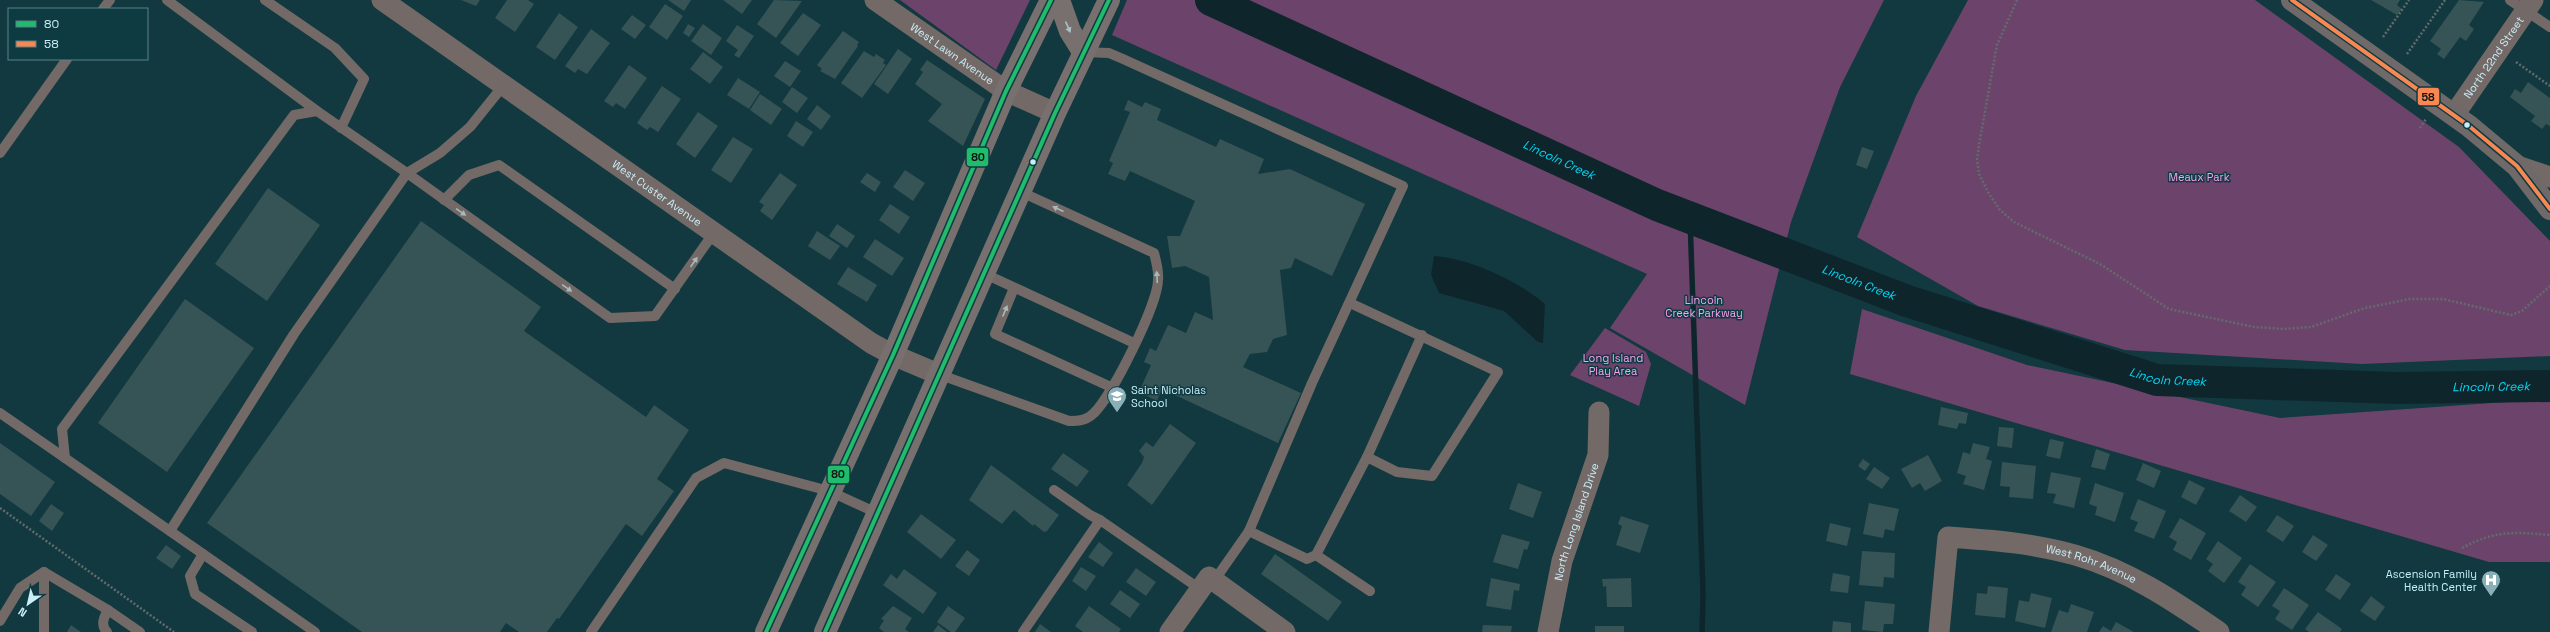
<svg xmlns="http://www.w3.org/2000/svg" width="2550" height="632" viewBox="0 0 2550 632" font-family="'Space Grotesk',sans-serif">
	<rect width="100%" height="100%" fill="#12393f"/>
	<!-- green -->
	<g fill="#6c446b">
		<polygon points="900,0 1030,0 996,70"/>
		<polygon points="1127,0 1884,0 1840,87 1791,222 1745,405 1610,328 1647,274 1112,35"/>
		<polygon points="1968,0 2255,0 2459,147 2550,241 2550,356 2362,364 2125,350 1978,306 1857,237 1916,96"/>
		<polygon points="1862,309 2027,365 2280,418 2550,399 2550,562 2489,562 1850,374"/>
		<polygon points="1605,328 1646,352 1651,364 1639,406 1570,375"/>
	</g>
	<!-- water -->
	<path fill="#0e262b" d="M1434,256C1469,258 1518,281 1545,304L1543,343L1538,342L1504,311L1439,293L1431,275Z"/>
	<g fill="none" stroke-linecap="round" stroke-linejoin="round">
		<!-- stream -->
		<polyline stroke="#0e262b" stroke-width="5.5" points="1690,218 1703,594 1702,632"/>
		<!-- river -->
		<path stroke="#0e262b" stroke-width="32" id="s1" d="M1211,0L1657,205L1907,301L2157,380L2397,388L2550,386"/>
	</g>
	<!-- building -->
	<g fill="#365356">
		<polygon points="461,0 480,0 476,6"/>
		<polygon points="507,0 528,0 534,4 515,32 495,18"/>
		<polygon points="668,0 691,0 684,11"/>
		<polygon points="723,0 752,0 742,14"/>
		<polygon points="774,0 802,1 776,38 757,24"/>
		<polygon points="2371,0 2400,0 2397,5 2402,9 2397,15"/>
		<polygon points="2459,0 2484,2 2469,25 2474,29 2466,41 2460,37 2444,59 2437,54 2441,49 2430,41"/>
		<polygon points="665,4 683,16 667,40 649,27"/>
		<polygon points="559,13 578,27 555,60 536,47"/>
		<polygon points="803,13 821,25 798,56 780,43"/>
		<polygon points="632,15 646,25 635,39 621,29"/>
		<polygon points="688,24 695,28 689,37 683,33"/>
		<polygon points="703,24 722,38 711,55 691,41"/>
		<polygon points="737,25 754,36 739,58 734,55 738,50 726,41"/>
		<polygon points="591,29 610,43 587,74 578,69 575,73 565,66"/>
		<polygon points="843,31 859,42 857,45 858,46 835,79 820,71 822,69 817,65"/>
		<polygon points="898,49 912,59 888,94 874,84"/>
		<polygon points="864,51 874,57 876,54 885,60 883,63 886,65 862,98 841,83"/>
		<polygon points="703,52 723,67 710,84 690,69"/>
		<polygon points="927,60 985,99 963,146 928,121 942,104 915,84 923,72 920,70"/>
		<polygon points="785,61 801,71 790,87 774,76"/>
		<polygon points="629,65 647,78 625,109 616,103 613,107 604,101"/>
		<polygon points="738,78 760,92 749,109 727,95"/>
		<polygon points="2528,82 2550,98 2550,126 2546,124 2542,129 2531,121 2535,116 2510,97 2515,89 2521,93"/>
		<polygon points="662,86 681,99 658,132 650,127 647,130 637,123"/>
		<polygon points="792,87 808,98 797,113 782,102"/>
		<polygon points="760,94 782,109 771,125 750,110"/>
		<polygon points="1128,100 1142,107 1145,102 1161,109 1157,120 1216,147 1220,139 1264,159 1258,174 1290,169 1365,204 1332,276 1295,258 1291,268 1280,270 1287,335 1273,339 1267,352 1250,354 1243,367 1301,393 1278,443 1162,389 1157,401 1139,392 1151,365 1144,362 1150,348 1156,351 1168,325 1186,333 1195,312 1213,320 1209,277 1185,266 1172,268 1167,236 1180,236 1195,201 1130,171 1125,181 1108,174 1113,163 1109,161 1130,112 1124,110"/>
		<polygon points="817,105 831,116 821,130 807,119"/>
		<polygon points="698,112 718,126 695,158 676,144"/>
		<polygon points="796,121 813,132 803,147 787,136"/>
		<polygon points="733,137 753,149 731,183 711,170"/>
		<polygon points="1862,147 1874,151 1867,169 1856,165"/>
		<polygon points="905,170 925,183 913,201 893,187"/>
		<polygon points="780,173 797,185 772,220 760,211 764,205 759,202"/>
		<polygon points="867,173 881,182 875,192 860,182"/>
		<polygon points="268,188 320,225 267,301 215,264"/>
		<polygon points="890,204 910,217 899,234 879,220"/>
		<polygon points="421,221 541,307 524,331 646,417 654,405 689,430 657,479 674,491 642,536 626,524 559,619 557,618 547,632 519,632 506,623 500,632 362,632 207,523"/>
		<polygon points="837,224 855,236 847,248 829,236"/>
		<polygon points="817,231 840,246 830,260 808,246"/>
		<polygon points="875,239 904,258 892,276 863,257"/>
		<polygon points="848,267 877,285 867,302 837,284"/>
		<polygon points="185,299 254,348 167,472 98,423"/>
		<polygon points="1941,407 1968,413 1966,424 1959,423 1957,429 1938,425"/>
		<polygon points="1170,424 1196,443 1152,505 1127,485 1142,463 1144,457 1139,451 1146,442 1153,447"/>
		<polygon points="1999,427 2014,428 2012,448 1997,446"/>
		<polygon points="2050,439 2064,442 2060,459 2046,456"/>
		<polygon points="0,443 55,482 31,516 0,494"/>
		<polygon points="1973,443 1990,447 1986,459 1992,461 1984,490 1963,484 1966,476 1957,473 1963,452 1970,454"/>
		<polygon points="2096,449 2110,454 2105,470 2091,467"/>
		<polygon points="1063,453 1089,471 1077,487 1051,469"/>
		<polygon points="1928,455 1942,481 1925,491 1920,483 1912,488 1901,469"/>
		<polygon points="1863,459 1870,464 1865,471 1858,466"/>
		<polygon points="2002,462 2036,466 2033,499 2009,497 2010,487 2000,486"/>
		<polygon points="2143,463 2161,471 2154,488 2136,480"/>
		<polygon points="991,465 1059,515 1047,531 1044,532 1034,524 1033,526 1014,510 1002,524 969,500"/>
		<polygon points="1874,467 1890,478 1882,489 1866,479"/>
		<polygon points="2051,472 2081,478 2074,508 2053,503 2056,494 2047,493"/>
		<polygon points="2189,480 2205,488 2196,505 2181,497"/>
		<polygon points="1518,483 1542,492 1533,518 1509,509"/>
		<polygon points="2095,483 2124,493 2115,522 2095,515 2097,507 2089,504"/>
		<polygon points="2240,495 2257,507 2246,522 2229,511"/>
		<polygon points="2138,499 2166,511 2154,539 2134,531 2138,522 2130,519"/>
		<polygon points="1869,503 1899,509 1894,531 1885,529 1883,538 1863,534"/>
		<polygon points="51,504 64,513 52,531 39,521"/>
		<polygon points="921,514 956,540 941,559 907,532"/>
		<polygon points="2277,515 2294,526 2283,542 2266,531"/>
		<polygon points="1621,516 1649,525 1640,553 1616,545 1622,526 1618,524"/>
		<polygon points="2180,518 2206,533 2191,560 2173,550 2177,542 2169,537"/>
		<polygon points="1830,523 1851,528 1847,546 1826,541"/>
		<polygon points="1502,534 1530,542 1527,550 1524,549 1518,569 1493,562"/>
		<polygon points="2313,535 2328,545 2316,561 2302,552"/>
		<polygon points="2218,541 2242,558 2224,583 2208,571 2213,564 2206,559"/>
		<polygon points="1099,542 1113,553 1103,567 1088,557"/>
		<polygon points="166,545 181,556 172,569 156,558"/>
		<polygon points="967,550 980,560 969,576 955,566"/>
		<polygon points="1862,551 1895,553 1894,578 1884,577 1883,587 1859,585"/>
		<polygon points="1275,554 1342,602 1328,621 1261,574"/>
		<polygon points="2250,564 2276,582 2258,607 2241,595 2246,587 2238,582"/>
		<polygon points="1081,567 1096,576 1086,591 1072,581"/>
		<polygon points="1136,568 1156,582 1146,596 1126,582"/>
		<polygon points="904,569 937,593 923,614 883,585 891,574 897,579"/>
		<polygon points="1833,573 1850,576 1848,593 1830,591"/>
		<polygon points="2336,574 2351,584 2340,600 2325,590"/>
		<polygon points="1491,578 1520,584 1519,591 1514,590 1511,610 1486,606"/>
		<polygon points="1631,578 1632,607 1607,607 1606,586 1603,587 1602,579"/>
		<polygon points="1988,586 2008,588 2005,618 1975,615 1977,593 1987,594"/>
		<polygon points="2284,588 2309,605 2292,630 2275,619 2280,611 2272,606"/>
		<polygon points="1120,590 1140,604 1130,618 1110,604"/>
		<polygon points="2031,593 2052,598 2045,628 2015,621 2019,600 2029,602"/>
		<polygon points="2371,596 2385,607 2375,621 2360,611"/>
		<polygon points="1865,601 1895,604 1893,624 1884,624 1883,632 1862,630"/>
		<polygon points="2071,604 2094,612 2087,632 2051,632 2059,610 2068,613"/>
		<polygon points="893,606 912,618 905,629 909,632 884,632 879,628 884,620 881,619"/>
		<polygon points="948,606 965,618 955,632 951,632 937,622"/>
		<polygon points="1089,606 1121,629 1119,632 1083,632 1075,626"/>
		<polygon points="2318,612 2342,629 2340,632 2309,632 2305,629"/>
		<polygon points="1833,621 1851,623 1851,632 1832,632"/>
		<polygon points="2116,622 2134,632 2099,632 2103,626 2111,631"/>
		<polygon points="1040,624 1051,632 1035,632"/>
		<polygon points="71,625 81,632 67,632"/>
		<polygon points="938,625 947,632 933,632"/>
		<polygon points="1483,625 1512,626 1511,632 1482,632"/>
		<rect x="1595" y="626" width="29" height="6"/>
	</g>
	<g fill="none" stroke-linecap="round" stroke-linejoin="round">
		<!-- path -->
		<g stroke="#636b6d" stroke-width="2.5" stroke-dasharray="2 2" stroke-linecap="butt">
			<polyline points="2017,0 1997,45 1980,139 1977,159 1979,174 1989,194 2000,210 2014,222 2100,264 2169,309 2254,327 2284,329 2311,327 2365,308 2410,299 2443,299 2511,315 2522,311 2550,286"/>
			<polyline points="2383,37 2409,0"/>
			<polyline points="2407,54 2445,0"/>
			<polyline points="2516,62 2550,86"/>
			<polyline points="2420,128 2426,119"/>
			<polyline points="0,508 174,632"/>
			<path d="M2462,548C2496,530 2513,532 2550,535"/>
		</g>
		<!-- lane -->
		<g stroke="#736967" stroke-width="10">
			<polyline points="167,0 317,111"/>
			<polyline points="265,0 335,48 364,79 341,128"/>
			<polyline points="2510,0 2550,27"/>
			<polyline points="103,9 110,0"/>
			<polyline points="1083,52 1109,53 1123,59 1403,186 1312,383 1249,531 1214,581"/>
			<polyline points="0,153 67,59"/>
			<polyline points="444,200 469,175 499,165 675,289"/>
			<polyline points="983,273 1134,343"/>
			<polyline points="1014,288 995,334 1113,388"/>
			<path d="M938,374L1069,421C1080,421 1087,420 1094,413C1112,396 1158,304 1158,280C1159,271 1156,261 1154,253L1019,191"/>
			<polyline points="0,413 65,458"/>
			<polyline points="1367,457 1422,335"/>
			<polyline points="1054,490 1090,515 1100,520"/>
			<polyline points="170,531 294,334 407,173 610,318 655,316 713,234"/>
			<polyline points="1249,531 1307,559 1316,555 1367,457 1397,472 1432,476 1498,372 1350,303"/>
			<polyline points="203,554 190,576 195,594 252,632"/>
			<polyline points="1316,555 1370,591"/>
			<polyline points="0,621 20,588 44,572 108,610 140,632"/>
			<polyline points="44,632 44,572"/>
			<path d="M107,632C100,625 104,617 108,610"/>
			<polyline points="315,632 65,458 62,429 294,115 317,111 407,173 440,153 470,127 503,86"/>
			<polyline points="591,632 696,478 724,463 829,491 877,513"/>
			<polyline points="1023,632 1100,520 1200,589"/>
		</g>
		<!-- street -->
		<g stroke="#736967" stroke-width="21">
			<path id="s2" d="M382,0L871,343L893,355L938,374"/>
			<path id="s3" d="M875,0L1006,91L1055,113"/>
			<path id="s4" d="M2454,115L2533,0"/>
			<polyline points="2517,166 2550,177"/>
			<polyline points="1170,632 1209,577 1285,632"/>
			<path id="s5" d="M1548,632L1562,561L1598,455L1599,412"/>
			<path id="s6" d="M1939,632L1948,537C1991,540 2033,543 2075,555C2128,570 2174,601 2219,632"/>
		</g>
		<!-- secondary -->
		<polyline stroke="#6f6a69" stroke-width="22" points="2292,0 2469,126 2517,166 2550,209"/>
		<!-- primary -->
		<g stroke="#77706e" stroke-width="22">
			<polyline points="1059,0 1070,31 1083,52"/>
			<polyline points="766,632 893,355 1006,91 1051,0"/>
			<polyline points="825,632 1055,113 1109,0"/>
		</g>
		<!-- bus-1 casing -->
		<g stroke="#0e3a42" stroke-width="7">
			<g id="bus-1">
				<polyline points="766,632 893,355 1006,91 1051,0"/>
				<polyline points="825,632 1055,113 1109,0"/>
			</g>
		</g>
		<!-- bus-2 casing -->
		<g stroke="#0e3a42" stroke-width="7">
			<polyline id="bus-2" points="2292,0 2469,126 2517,166 2550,209"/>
		</g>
		<!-- bus-1 -->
		<use href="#bus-1" stroke="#20bc6c" stroke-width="4"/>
		<!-- bus-2 -->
		<use href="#bus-2" stroke="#f88751" stroke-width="4"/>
	</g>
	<!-- one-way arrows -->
	<defs><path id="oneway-solid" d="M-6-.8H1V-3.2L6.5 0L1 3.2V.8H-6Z"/></defs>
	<use fill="#acc2c7" href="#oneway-solid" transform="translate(1068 27) rotate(66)"/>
	<g fill="#a7b9bd">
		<use href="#oneway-solid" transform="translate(1058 209) rotate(-156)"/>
		<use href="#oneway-solid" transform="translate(461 212) rotate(35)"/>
		<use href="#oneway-solid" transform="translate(694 262) rotate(-55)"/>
		<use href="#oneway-solid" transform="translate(1157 277) rotate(-93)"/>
		<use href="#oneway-solid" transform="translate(567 288) rotate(35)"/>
		<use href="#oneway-solid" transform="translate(1005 311) rotate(-67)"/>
	</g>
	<!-- icons -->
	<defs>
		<g id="school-pin" transform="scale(1)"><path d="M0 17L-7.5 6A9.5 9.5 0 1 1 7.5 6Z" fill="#89afb7" stroke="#0e3a42"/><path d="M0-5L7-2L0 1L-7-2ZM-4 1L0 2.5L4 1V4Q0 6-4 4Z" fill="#fff"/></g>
		<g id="hospital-pin" transform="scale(1)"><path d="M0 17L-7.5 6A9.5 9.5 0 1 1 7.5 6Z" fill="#89afb7" stroke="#0e3a42"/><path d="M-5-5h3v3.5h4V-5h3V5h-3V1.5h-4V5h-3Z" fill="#fff"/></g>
	</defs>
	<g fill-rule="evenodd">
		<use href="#school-pin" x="1117" y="396"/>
		<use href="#hospital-pin" x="2491" y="580"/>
	</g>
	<!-- markers -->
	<g fill="#c9eef7" stroke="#0e3a42" stroke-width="1.5">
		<circle cx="2467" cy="125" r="3.5"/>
		<circle cx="1033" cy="162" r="3.5"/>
	</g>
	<g text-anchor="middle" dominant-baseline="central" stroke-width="3" stroke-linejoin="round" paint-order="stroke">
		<!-- street labels -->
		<g font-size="11" fill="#c9eef7" stroke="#0e3a42">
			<text stroke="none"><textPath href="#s3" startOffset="94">West Lawn Avenue</textPath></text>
			<text stroke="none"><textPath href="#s4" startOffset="70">North 22nd Street</textPath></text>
			<text stroke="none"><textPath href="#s2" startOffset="336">West Custer Avenue</textPath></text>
			<text stroke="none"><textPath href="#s5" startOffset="114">North Long Island Drive</textPath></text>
			<text stroke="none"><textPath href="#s6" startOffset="242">West Rohr Avenue</textPath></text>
		</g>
		<!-- park labels -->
		<g font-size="11" fill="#fca2ee" stroke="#0e3a42">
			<text x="2199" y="177">Meaux Park</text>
			<text x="1704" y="300">Lincoln<tspan x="1704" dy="13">Creek Parkway</tspan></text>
			<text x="1613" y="358">Long Island<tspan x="1613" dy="13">Play Area</tspan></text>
		</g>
		<!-- poi labels -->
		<g font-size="11" fill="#c9eef7" stroke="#0e3a42" text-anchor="start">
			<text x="1131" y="390">Saint Nicholas<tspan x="1131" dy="13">School</tspan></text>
			<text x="2477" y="574" text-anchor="end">Ascension Family<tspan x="2477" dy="13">Health Center</tspan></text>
		</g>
		<!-- water labels -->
		<g font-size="12" font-style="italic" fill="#04daf8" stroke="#0e3a42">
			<text stroke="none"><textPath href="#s1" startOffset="383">Lincoln Creek</textPath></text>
			<text stroke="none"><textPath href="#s1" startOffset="707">Lincoln Creek</textPath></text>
			<text stroke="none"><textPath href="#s1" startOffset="1031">Lincoln Creek</textPath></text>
			<text stroke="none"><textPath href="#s1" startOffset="1355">Lincoln Creek</textPath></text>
		</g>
	</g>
	<g stroke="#0e3a42" stroke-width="1.5">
		<rect x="2417" y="87" width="23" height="19" rx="4" fill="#f88751"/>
		<rect x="966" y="147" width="23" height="20" rx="4" fill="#20bc6c"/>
		<rect x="827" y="465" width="23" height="19" rx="4" fill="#20bc6c"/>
	</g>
	<g font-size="11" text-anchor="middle" font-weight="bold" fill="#111">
		<text x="2428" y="101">58</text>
		<text x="978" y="161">80</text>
		<text x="838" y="478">80</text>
	</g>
	<!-- legend -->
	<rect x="8" y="8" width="140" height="52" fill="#0e3a42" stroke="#59828a"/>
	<rect x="16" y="21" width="20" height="6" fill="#20bc6c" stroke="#59828a"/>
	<text x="44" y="28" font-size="12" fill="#c9eef7">80</text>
	<rect x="16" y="41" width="20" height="6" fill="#f88751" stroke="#59828a"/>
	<text x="44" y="48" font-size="12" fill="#c9eef7">58</text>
	<!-- north arrow -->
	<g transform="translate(28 604) rotate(214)" stroke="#0e3a42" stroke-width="3" paint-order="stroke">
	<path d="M0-3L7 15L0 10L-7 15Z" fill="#c9eef7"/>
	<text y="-6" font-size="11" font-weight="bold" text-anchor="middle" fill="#c9eef7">N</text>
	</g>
</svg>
